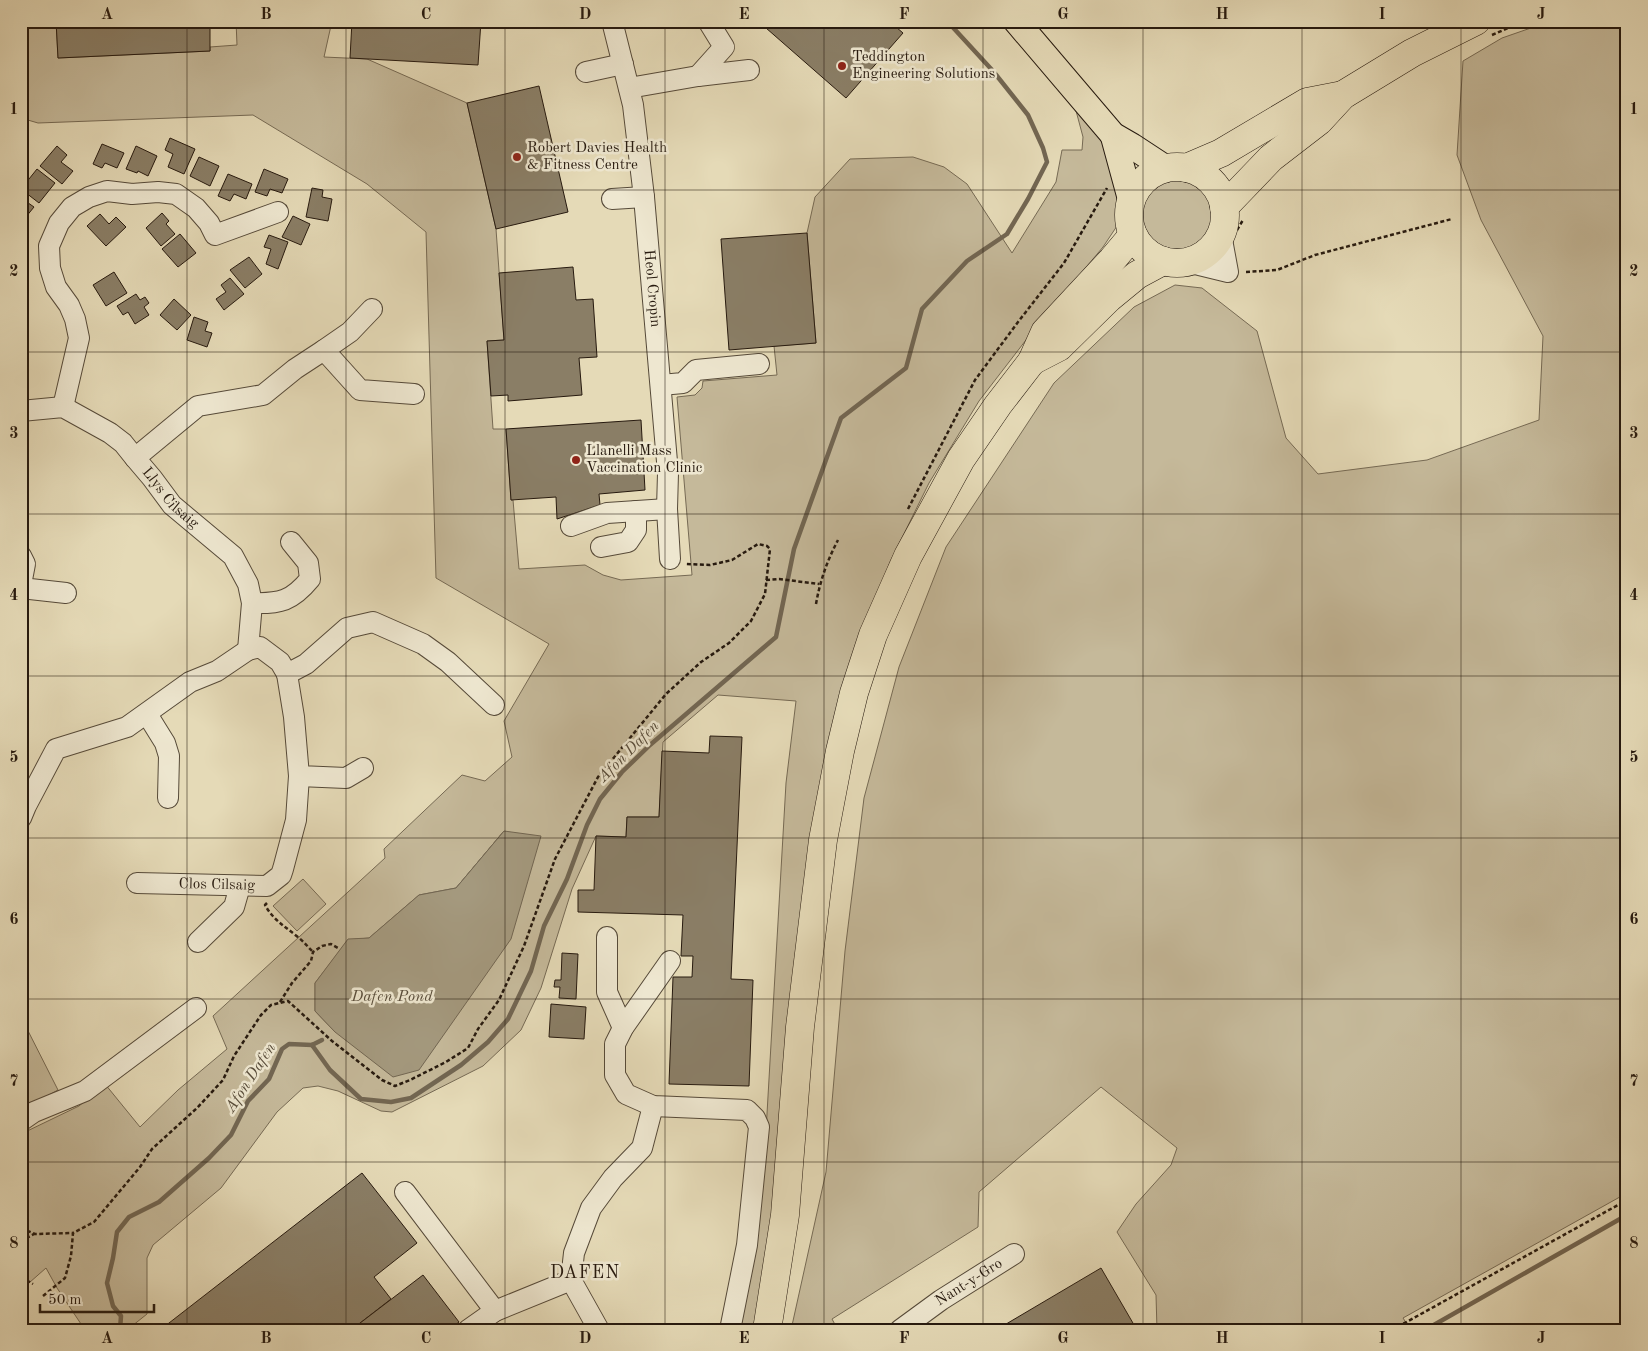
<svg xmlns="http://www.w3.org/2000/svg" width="1648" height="1351" viewBox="0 0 1648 1351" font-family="'Old Standard TT',serif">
	<rect width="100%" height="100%" fill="#e5dab7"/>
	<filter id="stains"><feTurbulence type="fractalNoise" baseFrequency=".004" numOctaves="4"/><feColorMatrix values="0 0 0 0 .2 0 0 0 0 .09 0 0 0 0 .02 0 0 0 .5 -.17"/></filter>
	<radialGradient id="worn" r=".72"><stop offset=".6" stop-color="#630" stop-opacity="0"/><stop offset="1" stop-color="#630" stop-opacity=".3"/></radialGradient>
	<!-- green -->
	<g fill="#c5b99a" stroke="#766a54" fill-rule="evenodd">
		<path d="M21,21H56L58,58L210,51V47L237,45L236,21H332L324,57L367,59L467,103L496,229L504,340L487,341L493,429H506L511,500H513L519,569L585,565L603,575L621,580L692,575L677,397L695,395L702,388L703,381L777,375L774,346L816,343L807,233L815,197L850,159L913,157L944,167L967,184L1012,253L1056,182L1062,150H1082L1083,137L1075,107L1100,138L1111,154L1119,190L1117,226L1103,247L1036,327L979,401L929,483L890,562L851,667L757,1330H737L764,1166L786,783L796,701L718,695L663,742L659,817H627L626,837L596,836L572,889L541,988L521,1030L483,1066L392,1112L381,1111L338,1091L318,1086L303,1088L277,1112L221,1188L153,1245L147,1258V1314L127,1330H81L83,1327L57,1288L46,1268L21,1290V1134L79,1106L105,1084L140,1127L178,1090L227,1049L213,1016L385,858L384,849L462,775L485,781L512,757L504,721L549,644L436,578L426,232L367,184L253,115L38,123L21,118ZM504,831L335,1032L315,1011V983L348,940L369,938L419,895L456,888Z"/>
		<polygon points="1551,21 1627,21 1627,1193 1403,1318 1411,1330 1157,1330 1156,1295 1117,1232 1136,1204 1171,1165 1177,1148 1101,1087 979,1192 978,1227 832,1319 838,1330 791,1330 826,1172 845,951 864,798 899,667 946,547 1054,383 1134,307 1175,285 1202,288 1257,331 1286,438 1318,474 1427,460 1539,420 1543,336 1481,220 1457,155 1463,61 1502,38"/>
		<circle cx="1177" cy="214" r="35"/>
		<polygon points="303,879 326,904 297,931 273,906"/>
		<polygon points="21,1017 58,1090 21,1110"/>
	</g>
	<!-- water -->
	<polygon fill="#a4997e" stroke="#726652" points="504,831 541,836 511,939 419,1070 393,1077 335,1032 315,1011 315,983 348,939 369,938 419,895 456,888"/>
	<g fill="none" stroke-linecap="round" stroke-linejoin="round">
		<!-- stream -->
		<g stroke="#726652" stroke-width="4.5">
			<polyline points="312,1045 330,1070 361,1099 391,1102 411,1098 461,1065 488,1042 508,1019 531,971 544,926 567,879 587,825 600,799 622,772 650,745 776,637 794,549 841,418 906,368 922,309 967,261 1007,234 1028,199 1047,162 1043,148 1028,115 993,71 947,21"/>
			<polyline points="312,1045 322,1040"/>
			<polyline points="120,1330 121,1316 113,1306 107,1283 113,1258 117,1232 129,1217 159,1202 209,1158 231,1135 248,1101 269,1079 282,1049 289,1044 312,1045"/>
			<polyline points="1425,1330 1627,1215"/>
		</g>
	</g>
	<!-- building -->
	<g fill="#8a7e66" stroke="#271a0f">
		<polygon points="56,21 210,21 210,51 58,58"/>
		<polygon points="352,21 481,21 478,65 350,58"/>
		<polygon points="758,21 889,21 903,33 846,98"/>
		<polygon points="539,86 568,212 496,229 467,103"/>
		<polygon points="170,138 195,149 184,174 168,167 173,154 165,150"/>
		<polygon points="102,144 124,153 117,168 105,163 102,168 93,164"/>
		<polygon points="57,146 67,155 61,162 73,171 62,184 40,166"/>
		<polygon points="136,146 157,156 148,176 138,171 137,173 126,169"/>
		<polygon points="199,157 219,166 210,186 190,176"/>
		<polygon points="37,169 55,183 39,203 21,189"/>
		<polygon points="264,169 288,179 282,193 270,189 267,196 255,192"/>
		<polygon points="228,174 252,184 246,199 234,194 230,201 218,196"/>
		<polygon points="312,188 323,190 322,197 332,199 328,221 306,217"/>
		<polygon points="21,198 34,207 21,223"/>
		<polygon points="162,213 169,221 166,224 175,234 161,246 146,228"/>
		<polygon points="100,214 109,224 116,217 126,227 106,246 87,226"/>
		<polygon points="293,216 310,224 301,245 282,237"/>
		<polygon points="807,233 816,343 729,350 721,239"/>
		<polygon points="180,234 196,253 178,267 162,249"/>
		<polygon points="269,235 288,242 278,269 266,264 271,249 264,247"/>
		<polygon points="249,257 262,274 245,288 230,270"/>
		<polygon points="573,267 576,300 593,299 597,357 579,358 582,395 508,401 508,395 491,396 487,341 504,340 499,273"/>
		<polygon points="114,272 127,293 106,306 93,285"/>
		<polygon points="230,278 244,294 224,310 216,299 226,292 221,285"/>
		<polygon points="136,294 140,300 145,297 149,303 144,307 149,315 135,324 128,312 123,315 117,306"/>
		<polygon points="174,299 191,315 177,330 160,315"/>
		<polygon points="194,317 208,322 205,331 212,333 207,347 187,340"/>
		<polygon points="641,420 645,490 599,494 600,505 557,519 556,497 511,500 506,429"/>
		<polygon points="710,736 742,737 731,979 753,980 749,1086 669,1084 673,977 692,977 693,956 681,956 683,915 578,912 578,890 594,890 596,836 626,837 627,817 659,817 662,751 709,753"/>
		<polygon points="562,953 578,954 576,999 559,998 560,987 554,987 555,980 561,980"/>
		<polygon points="551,1004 586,1007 584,1039 549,1037"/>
		<polygon points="362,1173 417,1243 374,1277 391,1299 351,1330 160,1330"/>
		<polygon points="1101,1268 1137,1330 996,1330"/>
		<polygon points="423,1275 459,1322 449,1330 351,1330"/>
	</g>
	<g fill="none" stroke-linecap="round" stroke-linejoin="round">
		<!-- minor casing -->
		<g stroke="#564a39" stroke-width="22">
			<g id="minor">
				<path id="s1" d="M612,21L633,105L644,197L668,473L667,509L670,559"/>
				<polyline points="586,72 623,64"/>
				<polyline points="698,76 724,47 708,21"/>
				<polyline points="629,88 698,76 749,70"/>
				<polyline points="612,199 644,197"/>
				<polyline points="1187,262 1228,272 1221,234"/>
				<polyline points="324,350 350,332 372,309"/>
				<polyline points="661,385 683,383 696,370 759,364"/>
				<polyline points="63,407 79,338 75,319 69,305 56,287 50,268 49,246 59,223 72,207 89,197 107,191 132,194 158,192 176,194 196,208 209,223 215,235 278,212"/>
				<path id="s2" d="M21,411L63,407L110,433L123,443L135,458L152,478L172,505L233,556L248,584L252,603L248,650"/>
				<polyline points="135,458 198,406 263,395 295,369 324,350 360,390 414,394"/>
				<polyline points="571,526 607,513 667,509"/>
				<polyline points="601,547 628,542 636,530 636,511"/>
				<polyline points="21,556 25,564 21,585"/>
				<polyline points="21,588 66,593"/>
				<path d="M252,603C280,604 292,601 310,579L308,563L291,542"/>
				<polyline points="287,674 294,717 299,776 346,778 363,768"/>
				<polyline points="147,714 165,743 169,756 168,798"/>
				<polyline points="21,818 26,806 56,749 127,727 190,682 217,671 248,650 260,647 280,662 287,674 306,664 347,628 373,622 423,644 448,662 494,705"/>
				<path id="s3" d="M137,883L267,886L281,875L283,869L296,820L299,776"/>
				<polyline points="607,937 607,992 623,1028"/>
				<polyline points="198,942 234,907 240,886"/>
				<polyline points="670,961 623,1028 615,1044 615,1075 626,1094 653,1106 747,1110 755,1118 759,1127 747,1245 730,1330"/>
				<polyline points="21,1121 34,1112 85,1091 196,1008"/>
				<polyline points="405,1192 495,1311"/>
				<polyline points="468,1330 495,1311 571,1280"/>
				<polyline points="599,1330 571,1280 574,1253 591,1208 613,1178 642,1148 653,1106"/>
				<path id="s4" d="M900,1330L941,1300L1014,1254"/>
			</g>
		</g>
		<!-- major casing -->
		<g stroke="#271a0f" stroke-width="27">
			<g id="major">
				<polyline points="1016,21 1113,135 1132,146 1167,169"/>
				<polyline points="1113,135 1131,201"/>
			</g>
		</g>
		<!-- highway casing -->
		<g stroke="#271a0f" stroke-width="29">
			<g id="highway">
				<circle cx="1177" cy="215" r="48"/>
				<polyline points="1186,168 1221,153 1307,102 1343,95"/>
				<polyline points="1224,207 1271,158 1319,121 1343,95 1412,53 1476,21"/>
				<polyline points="1032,361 1059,347 1109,298 1137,275 1163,261"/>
				<polyline points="767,1330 785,1215 800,1027 823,840 840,751 854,693 873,635 908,556 961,459 998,405 1032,361 1045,332 1112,260 1133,235"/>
			</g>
		</g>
		<!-- path -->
		<g stroke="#271a0f" stroke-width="2.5" stroke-dasharray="4 2.5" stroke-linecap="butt">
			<polyline points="1492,35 1524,21"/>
			<polyline points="1237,230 1243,220"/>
			<polyline points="1246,272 1277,270 1315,255 1452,219"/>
			<polyline points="908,509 975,380 1018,322 1064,263 1107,188"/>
			<polyline points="766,580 779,579 819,584"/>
			<path d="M816,604C820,581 827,561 838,540"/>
			<path d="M267,903L265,905C273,920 286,927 299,938C304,942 308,947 313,952"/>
			<polyline points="280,1002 292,983 311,961 313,952 322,946 331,944 338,948"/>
			<polyline points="21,1228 35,1234 73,1233"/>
			<polyline points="21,1242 23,1240 34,1234"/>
			<polyline points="21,1277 33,1284"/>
			<polyline points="43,1296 65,1278 71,1256 73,1233 94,1222 140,1167 152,1149 197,1108 223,1080 234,1056 261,1015 271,1005 288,1001 332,1041 382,1080 395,1086 410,1080 446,1062 468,1048 478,1029 499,1000 524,946 555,859 598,777 666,694 701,662 729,643 751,621 765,594 770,549 767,546 758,544 732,560 710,565 686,564"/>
			<polyline points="1392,1330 1627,1200"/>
		</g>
		<!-- minor -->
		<use href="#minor" stroke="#eee7d0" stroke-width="20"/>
		<!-- major -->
		<use href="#major" stroke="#e5dab7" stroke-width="25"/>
		<!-- highway -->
		<use href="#highway" stroke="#e5dab7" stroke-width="28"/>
	</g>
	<!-- grid -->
	<path fill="none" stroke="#271a0f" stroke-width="1" stroke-opacity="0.55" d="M187,21V1330M346,21V1330M505,21V1330M665,21V1330M824,21V1330M983,21V1330M1143,21V1330M1302,21V1330M1461,21V1330M21,190H1627M21,352H1627M21,514H1627M21,676H1627M21,838H1627M21,999H1627M21,1162H1627"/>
	<!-- markers -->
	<g fill="#8f2418" stroke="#eee7d0" stroke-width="2">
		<circle cx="842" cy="66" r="5"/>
		<circle cx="517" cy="157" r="5"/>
		<circle cx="576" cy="460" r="5"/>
	</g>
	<g text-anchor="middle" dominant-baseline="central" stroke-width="5" stroke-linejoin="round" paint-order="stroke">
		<!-- poi labels -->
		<g font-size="15" fill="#271a0f" stroke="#eee7d0" text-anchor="start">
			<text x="852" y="57">Teddington<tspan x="852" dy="17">Engineering Solutions</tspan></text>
			<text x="527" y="148">Robert Davies Health<tspan x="527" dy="17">&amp; Fitness Centre</tspan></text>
			<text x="586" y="451">Llanelli Mass<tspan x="586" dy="17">Vaccination Clinic</tspan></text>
		</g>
		<!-- street labels -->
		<g font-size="15" fill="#271a0f" stroke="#eee7d0">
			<text stroke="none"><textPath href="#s1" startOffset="271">Heol Cropin</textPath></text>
			<text stroke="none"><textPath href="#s2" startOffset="185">Llys Cilsaig</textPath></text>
			<text stroke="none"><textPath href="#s3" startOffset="80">Clos Cilsaig</textPath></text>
			<text stroke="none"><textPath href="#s4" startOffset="84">Nant-y-Gro</textPath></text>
		</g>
		<!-- water labels -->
		<g font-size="16" font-style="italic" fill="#594d3b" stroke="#eee7d0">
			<text transform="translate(629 752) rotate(-45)">Afon Dafen</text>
			<text x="392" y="997">Dafen Pond</text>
			<text transform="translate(251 1078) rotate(-57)">Afon Dafen</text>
		</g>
		<!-- quarter labels -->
		<g font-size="18" letter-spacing="1" fill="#271a0f" stroke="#eee7d0">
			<text x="585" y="1273">DAFEN</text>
		</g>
	</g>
	<!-- margin -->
	<rect width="1648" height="1351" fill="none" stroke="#e5dab7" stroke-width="55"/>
	<!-- scale -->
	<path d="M40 1304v8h114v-8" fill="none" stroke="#271a0f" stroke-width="2.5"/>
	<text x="48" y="1304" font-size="15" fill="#271a0f" stroke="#eee7d0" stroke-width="4" paint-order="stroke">50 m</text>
	<rect x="28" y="28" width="1592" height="1296" fill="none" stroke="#271a0f" stroke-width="2"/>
	<g font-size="16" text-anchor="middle" font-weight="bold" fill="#271a0f">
		<text x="107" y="19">A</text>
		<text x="266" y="19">B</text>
		<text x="426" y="19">C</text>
		<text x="585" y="19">D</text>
		<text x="744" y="19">E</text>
		<text x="904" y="19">F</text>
		<text x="1063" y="19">G</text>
		<text x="1222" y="19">H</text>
		<text x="1382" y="19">I</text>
		<text x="1541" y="19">J</text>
		<text x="14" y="114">1</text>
		<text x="1634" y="114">1</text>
		<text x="14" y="276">2</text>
		<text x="1634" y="276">2</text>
		<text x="14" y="438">3</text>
		<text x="1634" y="438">3</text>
		<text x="14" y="600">4</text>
		<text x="1634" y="600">4</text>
		<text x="14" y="762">5</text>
		<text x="1634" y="762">5</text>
		<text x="14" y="924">6</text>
		<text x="1634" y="924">6</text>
		<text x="14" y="1086">7</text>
		<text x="1634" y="1086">7</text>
		<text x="14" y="1248">8</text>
		<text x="1634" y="1248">8</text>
		<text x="107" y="1343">A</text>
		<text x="266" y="1343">B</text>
		<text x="426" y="1343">C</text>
		<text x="585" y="1343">D</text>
		<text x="744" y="1343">E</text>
		<text x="904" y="1343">F</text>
		<text x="1063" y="1343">G</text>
		<text x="1222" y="1343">H</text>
		<text x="1382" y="1343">I</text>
		<text x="1541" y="1343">J</text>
	</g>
	<rect width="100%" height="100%" filter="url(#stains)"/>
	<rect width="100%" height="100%" fill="url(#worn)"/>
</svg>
